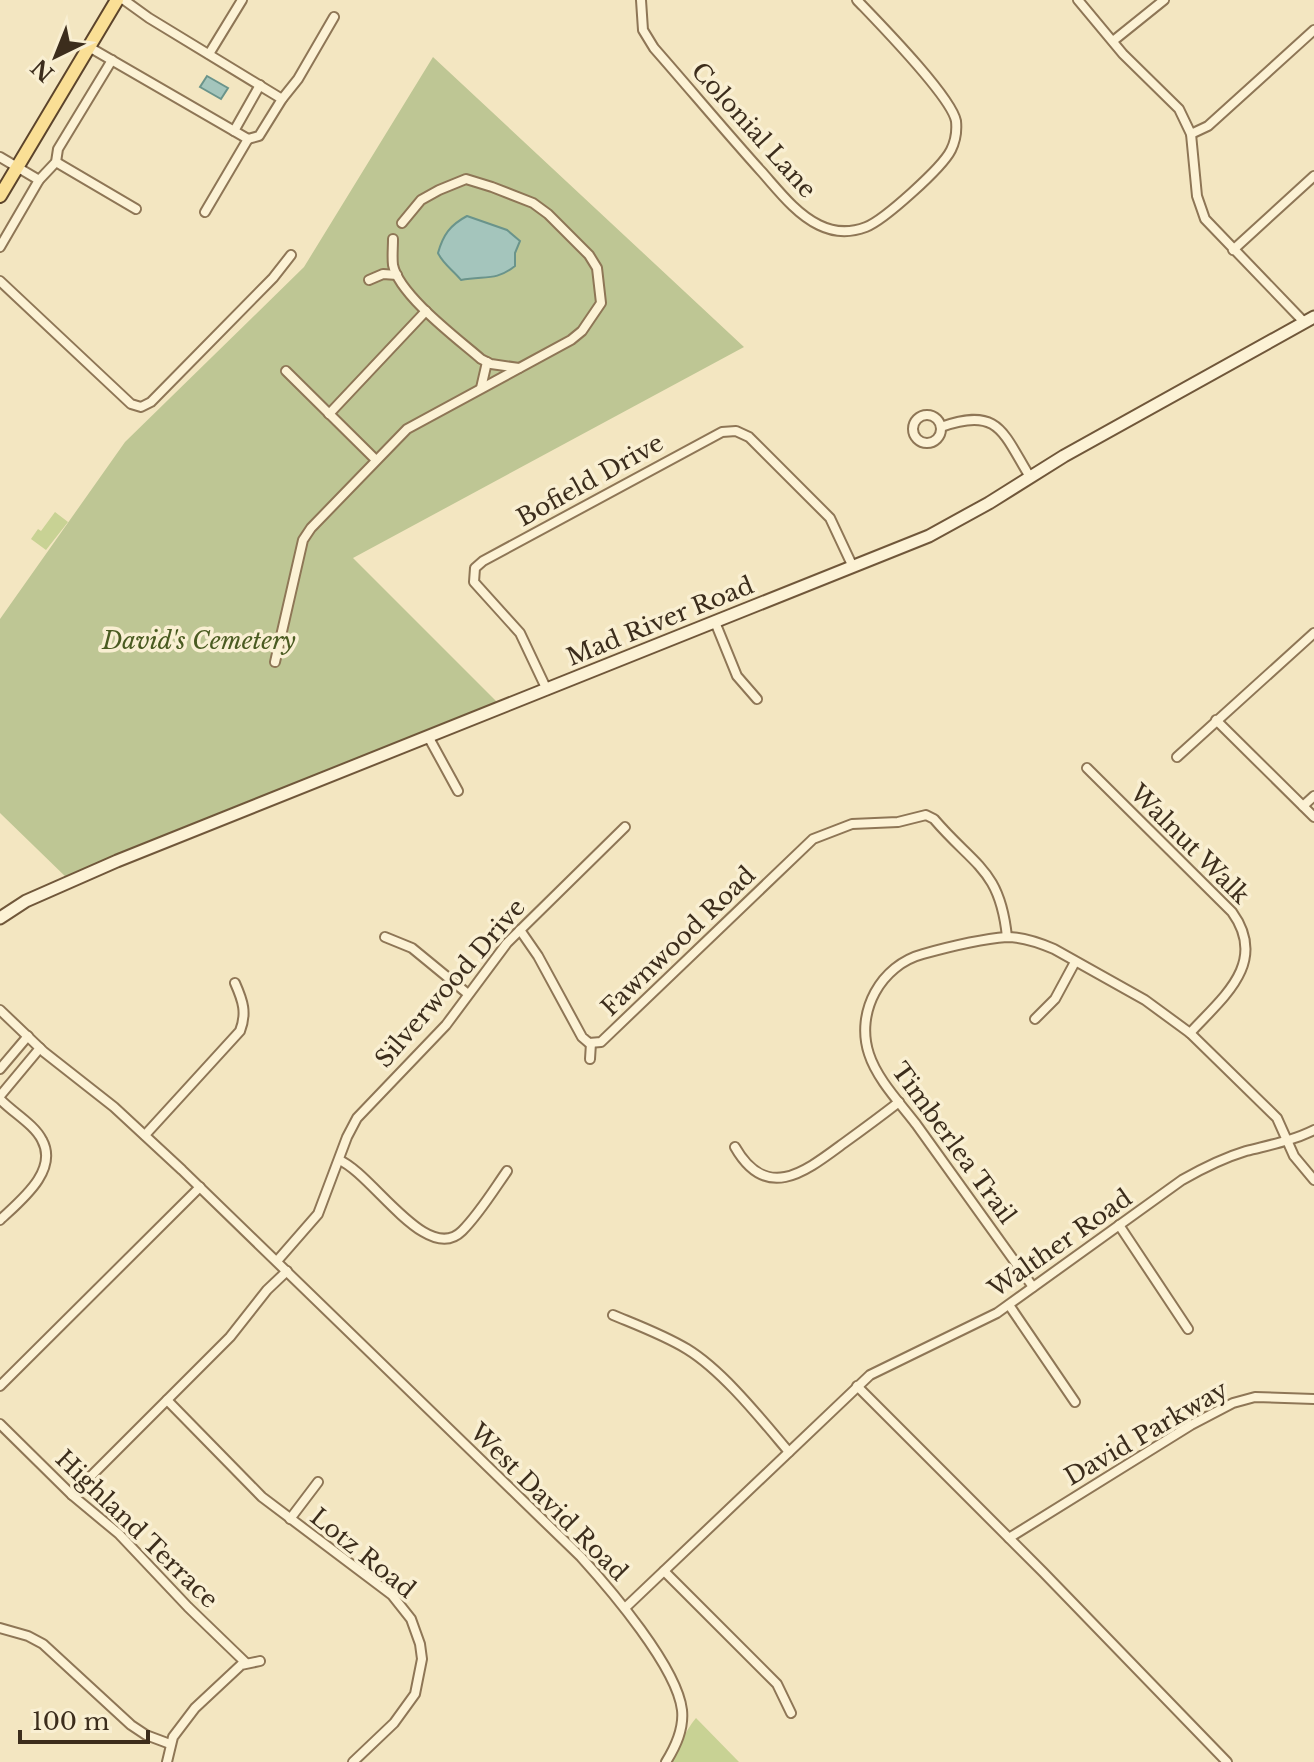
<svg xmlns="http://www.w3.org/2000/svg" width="1314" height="1762" viewBox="0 0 1314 1762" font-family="'Libre Baskerville',serif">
	<rect width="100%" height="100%" fill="#f3e6c1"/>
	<!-- green -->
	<g fill="#c8d294">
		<polygon points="55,512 68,522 46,550 31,539 38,529 41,531"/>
		<path d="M696,1718L739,1762H672C681,1746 684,1732 696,1718Z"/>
	</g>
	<!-- cemetery -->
	<polygon fill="#bec694" points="433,57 744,347 353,558 503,708 70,881 0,813 0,619 125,442 304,267"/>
	<!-- water -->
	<g fill="#a4c5bc" stroke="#6a948b" stroke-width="2">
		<polygon points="207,76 228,88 221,99 200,87"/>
		<path d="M467,216L507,230L520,241L515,253V266C495,282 484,275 461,280C453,270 443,264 438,253C443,235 450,225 467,216Z"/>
	</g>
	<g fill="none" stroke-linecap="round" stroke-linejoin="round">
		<!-- street casing -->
		<g stroke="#8e7656" stroke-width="12">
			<g id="street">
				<polyline points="124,0 149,18 282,99"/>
				<path d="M641,0L643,30L654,48C690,89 725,131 761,171C778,190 796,214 819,225C833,232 850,233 866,227C884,220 942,168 951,150C955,142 957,131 956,121C951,96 877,21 857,0"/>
				<polyline points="1078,0 1123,54 1179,109 1191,134 1197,196 1205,219 1304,322"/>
				<polyline points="1113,41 1164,0"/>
				<polyline points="89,47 248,139"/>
				<polyline points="209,54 242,0"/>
				<polyline points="234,131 260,85"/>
				<polyline points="1191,134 1208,126 1314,30"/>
				<polyline points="248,139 259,136 282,99 298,79 334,17"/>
				<polyline points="0,157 39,180"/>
				<polyline points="56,162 136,209"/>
				<polyline points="205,212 248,139"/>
				<path d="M393,239C393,248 392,257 393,265C399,295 458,339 481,359L491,364L519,368"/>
				<polyline points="0,247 39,180 56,162 58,149 112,60"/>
				<polyline points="1233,250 1314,176"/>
				<polyline points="369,280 383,274 397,275"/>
				<polyline points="0,281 131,404 141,407 151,402 273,278 291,255"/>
				<polyline points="286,371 376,460"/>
				<polyline points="481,388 487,362"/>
				<polyline points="329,414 426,311"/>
				<circle cx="927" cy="429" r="14"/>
				<path d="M941,427C999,406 1003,433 1030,477"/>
				<polyline points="715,622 737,676 757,699"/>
				<polyline points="275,662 303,540 311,528 407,429 571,340 582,331 601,303 597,268 589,255 548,214 533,203 492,187 466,179 439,190 421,200 402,223"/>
				<polyline points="547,690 520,633 474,582 475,568 483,561 722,432 736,431 749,437 830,518 853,567"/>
				<polyline points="1216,720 1314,817"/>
				<polyline points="429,738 458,791"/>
				<polyline points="1177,757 1314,633"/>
				<path d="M1087,768L1232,912C1269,963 1222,998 1190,1033"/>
				<polyline points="1303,806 1314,796"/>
				<path d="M520,930L538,956L582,1037L589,1043L601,1042L813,839L852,824L898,822L926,815L934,819C974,866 1000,869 1007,937"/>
				<polyline points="385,937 412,948 468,994"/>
				<path d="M0,1010L44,1052L114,1107L182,1170L581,1557C610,1589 677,1667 682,1710C684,1729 676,1746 666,1762"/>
				<polyline points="1035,1019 1055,999 1075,962"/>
				<polyline points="590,1059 591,1043"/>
				<polyline points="0,1069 28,1036"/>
				<polyline points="0,1096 40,1048"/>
				<path d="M0,1099C12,1112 34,1124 42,1140C59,1171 20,1201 0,1220"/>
				<path d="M145,1135L240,1031C247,1013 243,1001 235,983"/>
				<path d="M735,1147C767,1203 806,1171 844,1143C862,1130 881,1116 899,1102"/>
				<path d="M339,1160C372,1173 427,1266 462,1231C479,1214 493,1191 507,1171"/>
				<polyline points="1119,1225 1188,1329"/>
				<polyline points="277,1261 318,1214 347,1137 357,1118 446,1025 507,943 625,827"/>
				<path d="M1033,1287C994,1233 955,1179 916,1124C900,1103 877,1079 869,1054C855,1012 881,965 923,954C948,947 982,939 1007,937C1023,937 1040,943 1054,949L1145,1000L1190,1033L1277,1118L1294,1156L1314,1180"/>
				<polyline points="1009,1305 1075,1402"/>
				<path d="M613,1315C637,1325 664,1335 687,1349C723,1371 761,1419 789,1452"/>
				<polyline points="0,1386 200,1187"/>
				<polyline points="857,1386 1043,1572 1227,1762"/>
				<polyline points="167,1400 262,1497 392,1595 411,1619 420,1644 422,1659 415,1694 394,1723 353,1762"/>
				<polyline points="0,1424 72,1495 119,1534 188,1607 246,1663"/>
				<polyline points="72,1495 230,1337 267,1290 287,1271"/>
				<polyline points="290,1519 318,1482"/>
				<polyline points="1009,1538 1191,1425 1233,1403 1255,1397 1314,1399"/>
				<polyline points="664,1571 777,1684 791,1713"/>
				<path d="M625,1608L870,1375L997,1313L1182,1180C1203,1168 1223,1158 1246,1151C1269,1145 1292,1141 1314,1130"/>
				<polyline points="0,1628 28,1636 43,1644 131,1725 146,1735 170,1744"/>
				<polyline points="167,1762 173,1737 195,1708 241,1665 260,1661"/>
			</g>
		</g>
		<!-- secondary casing -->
		<g stroke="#70573a" stroke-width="15">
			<polyline id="secondary" points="0,918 26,901 117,861 929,536 989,503 1064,456 1314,317"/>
		</g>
		<!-- primary casing -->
		<g stroke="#5c442b" stroke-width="16">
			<polyline id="primary" points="0,196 117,0"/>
		</g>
		<!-- street -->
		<use href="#street" stroke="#fcf2d5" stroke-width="8"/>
		<!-- secondary -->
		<use href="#secondary" stroke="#fcf2d5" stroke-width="11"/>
		<!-- primary -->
		<use href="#primary" stroke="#fadf95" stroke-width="12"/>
	</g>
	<g text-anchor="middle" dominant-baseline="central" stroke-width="7" stroke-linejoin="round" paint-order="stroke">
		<!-- street labels -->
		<g font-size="24" fill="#3c2d1c" stroke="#f9efd2">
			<text transform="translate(754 130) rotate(48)">Colonial Lane</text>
			<text transform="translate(590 480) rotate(-29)">Bofield Drive</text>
			<text transform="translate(660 621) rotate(-22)">Mad River Road</text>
			<text transform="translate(1190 844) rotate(45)">Walnut Walk</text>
			<text transform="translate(678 941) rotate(-44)">Fawnwood Road</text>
			<text transform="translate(450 983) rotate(-49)">Silverwood Drive</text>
			<text transform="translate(954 1143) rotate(54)">Timberlea Trail</text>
			<text transform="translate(1060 1243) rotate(-35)">Walther Road</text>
			<text transform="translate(1146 1433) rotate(-30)">David Parkway</text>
			<text transform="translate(549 1502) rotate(45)">West David Road</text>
			<text transform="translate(137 1529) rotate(44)">Highland Terrace</text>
			<text transform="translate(363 1553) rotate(39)">Lotz Road</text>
		</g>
		<!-- park labels -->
		<g font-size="24" font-style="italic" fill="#4a5b21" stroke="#f9efd2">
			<text x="199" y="640">David's Cemetery</text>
		</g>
	</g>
	<!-- north arrow -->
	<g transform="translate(56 56) rotate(223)" stroke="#f9efd2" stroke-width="6" paint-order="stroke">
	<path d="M0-6L14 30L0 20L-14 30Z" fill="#3c2d1c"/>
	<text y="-12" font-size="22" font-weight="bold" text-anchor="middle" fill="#3c2d1c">N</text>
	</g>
	<!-- scale -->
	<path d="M20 1730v12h128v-12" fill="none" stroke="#3c2d1c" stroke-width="4"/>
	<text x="32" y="1730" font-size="24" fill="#3c2d1c" stroke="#f9efd2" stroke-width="6" paint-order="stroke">100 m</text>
</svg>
